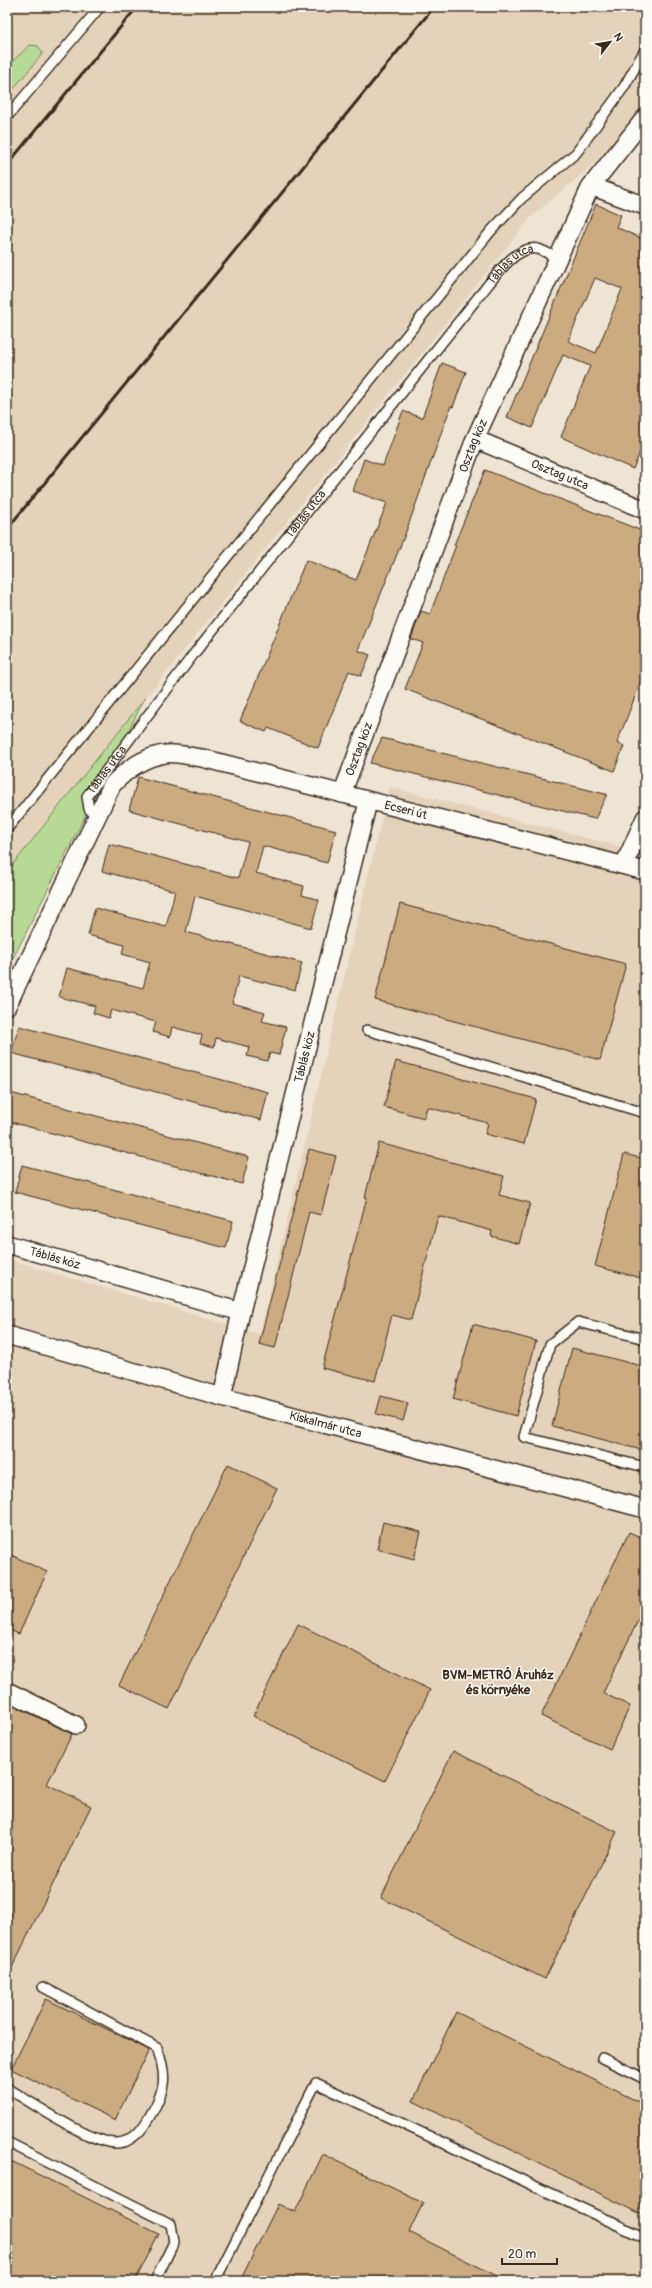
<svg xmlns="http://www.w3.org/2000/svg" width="652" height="2288" viewBox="0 0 652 2288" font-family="Pangolin,sans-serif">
	<rect width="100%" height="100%" fill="#eee4d3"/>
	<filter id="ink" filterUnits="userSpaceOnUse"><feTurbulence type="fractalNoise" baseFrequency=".025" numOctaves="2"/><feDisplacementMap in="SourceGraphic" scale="8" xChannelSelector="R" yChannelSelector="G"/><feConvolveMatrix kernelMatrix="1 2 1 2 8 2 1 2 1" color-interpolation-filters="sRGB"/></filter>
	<g filter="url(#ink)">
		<!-- built -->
		<g fill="#e4d3ba">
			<polygon points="7,7 645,7 645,105 602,157 530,218 7,872"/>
			<polygon points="389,787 645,853 645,2281 7,2281 7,1259 260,1334"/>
		</g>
		<!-- green -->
		<g fill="#b6da95" stroke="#78825a">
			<polygon points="30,45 38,46 43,53 7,97 7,66"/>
			<polygon points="145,698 7,970 7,872"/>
		</g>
		<!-- building -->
		<g fill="#ccab80" stroke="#3b2a1e" fill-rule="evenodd">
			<path d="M596,204L621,215L616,227L645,240V440L633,469L561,437L590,366L563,355L532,428L507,417ZM595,278L622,289L596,353L568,341Z"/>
			<polygon points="442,363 466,372 453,407 451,406 404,537 358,650 370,655 361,676 349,671 318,748 268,728 266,732 240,721 306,560 356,580 387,503 353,491 364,459 383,466 403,411 422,418"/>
			<polygon points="485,470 645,532 645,671 617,743 624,746 614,771 405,689 423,643 411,639 421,611 430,614 456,545 454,545"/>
			<polygon points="382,738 605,794 607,794 595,819 370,763"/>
			<polygon points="138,777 336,830 327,863 263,846 256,873 304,886 302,895 319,900 311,928 195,896 186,932 302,963 295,990 239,976 232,1003 265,1012 262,1021 286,1027 279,1055 270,1053 267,1061 247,1056 249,1047 216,1038 214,1047 200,1043 202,1035 172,1027 170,1037 153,1032 156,1022 111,1010 109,1018 93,1013 95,1006 59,997 67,968 143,988 150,962 122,954 124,945 88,935 95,908 166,927 175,891 102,871 109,844 238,878 248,842 129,810"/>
			<polygon points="400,904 626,964 600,1060 375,1000"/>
			<polygon points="19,1026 268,1092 261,1120 11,1053"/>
			<polygon points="396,1061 536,1099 524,1144 485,1134 488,1123 427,1107 424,1118 384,1107"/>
			<polygon points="7,1092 249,1157 242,1184 7,1121"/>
			<polygon points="379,1143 504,1176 499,1195 530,1203 519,1244 491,1236 492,1231 438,1216 411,1320 392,1315 375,1381 322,1368 367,1197 365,1197"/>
			<polygon points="309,1149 336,1156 321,1215 309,1212 275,1348 259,1344"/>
			<polygon points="624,1154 645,1159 645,1279 595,1266"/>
			<polygon points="22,1165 233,1221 226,1248 15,1192"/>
			<polygon points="473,1324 536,1341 516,1416 453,1399"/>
			<polygon points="572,1348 645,1367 645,1451 552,1426"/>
			<polygon points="381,1396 408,1403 403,1421 376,1414"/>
			<polygon points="228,1464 277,1488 169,1709 119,1685"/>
			<polygon points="383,1522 421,1532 414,1559 377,1549"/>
			<polygon points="629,1532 645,1539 645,1606 603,1693 630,1706 610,1749 541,1716"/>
			<polygon points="7,1553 47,1572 19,1634 7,1629"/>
			<polygon points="298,1624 430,1690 385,1781 253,1716"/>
			<polygon points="7,1702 72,1734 47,1784 91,1806 7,1978"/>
			<polygon points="453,1751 617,1832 545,1979 381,1898"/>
			<polygon points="46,1999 149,2050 115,2120 11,2069"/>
			<polygon points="456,2012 645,2105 645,2216 413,2101"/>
			<polygon points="323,2154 423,2203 409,2232 507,2281 240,2281 278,2204 295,2212"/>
			<polygon points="7,2159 159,2234 135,2281 7,2281"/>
		</g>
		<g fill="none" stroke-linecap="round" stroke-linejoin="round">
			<!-- service casing -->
			<g stroke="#3b2a1e" stroke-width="12">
				<g id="service">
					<polyline points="7,117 100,7"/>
					<path id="s1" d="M97,817L89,809L87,796L193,655L479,296C492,281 515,244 538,249C545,251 552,256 558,258"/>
					<polyline points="7,829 491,231 522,198 576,153 624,87 645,50"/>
					<polyline points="367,1030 645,1113"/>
					<polyline points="645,1339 578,1322 550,1344 524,1437 645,1467"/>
					<polyline points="602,2058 645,2079"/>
					<path d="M7,2088C31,2102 93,2145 118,2143C135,2141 144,2127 151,2114C166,2089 167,2075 157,2048L43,1987"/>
					<polyline points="7,2142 171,2224 174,2242 155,2281"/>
					<polyline points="215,2281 316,2083 645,2238"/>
				</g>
			</g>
			<!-- minor casing -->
			<g stroke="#3b2a1e" stroke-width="20">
				<g id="minor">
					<polyline points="591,186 645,206"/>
					<path id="s2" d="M475,439L645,510"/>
					<path id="s3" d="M342,794L475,439L591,186L645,118"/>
					<polyline points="624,865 645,818"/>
					<path id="s4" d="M7,1006L112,785C126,770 143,757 165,754C176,752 191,757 202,758L645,871"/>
					<path id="s5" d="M7,1244L241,1312"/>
					<path id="s6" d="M7,1335L222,1397L645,1509"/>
					<path id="s7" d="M222,1397L241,1312L368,802"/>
					<polyline points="7,1691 76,1725"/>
				</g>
			</g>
			<!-- service -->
			<use href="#service" stroke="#fdfcf7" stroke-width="9"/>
			<!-- minor -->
			<use href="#minor" stroke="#fdfcf7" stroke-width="17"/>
			<!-- rail -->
			<g stroke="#3b2a1e" stroke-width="3">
				<polyline points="7,165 137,7"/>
				<polyline points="7,529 434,7"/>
			</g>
		</g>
	</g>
	<g text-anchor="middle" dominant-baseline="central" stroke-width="3" stroke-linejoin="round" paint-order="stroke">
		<!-- street labels -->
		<g font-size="12" fill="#3b2a1e" stroke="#fdfcf7">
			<text stroke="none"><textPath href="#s1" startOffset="705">Táblás utca</textPath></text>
			<text stroke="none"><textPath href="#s3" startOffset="372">Osztag köz</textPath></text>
			<text stroke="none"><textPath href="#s2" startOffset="92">Osztag utca</textPath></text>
			<text stroke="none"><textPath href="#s1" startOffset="381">Táblás utca</textPath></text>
			<text stroke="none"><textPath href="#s3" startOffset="48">Osztag köz</textPath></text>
			<text stroke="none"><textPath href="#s1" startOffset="57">Táblás utca</textPath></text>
			<text stroke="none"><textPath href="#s4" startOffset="555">Ecseri út</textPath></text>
			<text stroke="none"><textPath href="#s7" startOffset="350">Táblás köz</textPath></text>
			<text stroke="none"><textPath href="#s5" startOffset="50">Táblás köz</textPath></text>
			<text stroke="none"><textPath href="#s6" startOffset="331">Kiskalmár utca</textPath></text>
		</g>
		<!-- neighbourhood labels -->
		<g font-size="13" font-weight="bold" fill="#3b2a1e" stroke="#fdfcf7">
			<text x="498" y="1675">BVM-METRÓ Áruház<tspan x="498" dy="15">és környéke</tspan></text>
		</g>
	</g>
	<!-- margin -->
	<rect width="652" height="2288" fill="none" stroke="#fdfcf7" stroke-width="24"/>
	<rect x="12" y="12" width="628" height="2264" fill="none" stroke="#3b2a1e" stroke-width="1.5" filter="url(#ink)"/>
	<!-- north arrow -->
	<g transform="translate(610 42) rotate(59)" stroke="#fdfcf7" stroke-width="3" paint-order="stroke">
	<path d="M0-3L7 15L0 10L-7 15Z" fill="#3b2a1e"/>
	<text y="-6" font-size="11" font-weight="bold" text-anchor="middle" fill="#3b2a1e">N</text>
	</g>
	<!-- scale -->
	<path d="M502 2258v6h55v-6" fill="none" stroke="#3b2a1e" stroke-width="2"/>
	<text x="508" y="2258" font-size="12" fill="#3b2a1e" stroke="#fdfcf7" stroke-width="3" paint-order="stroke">20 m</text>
</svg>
